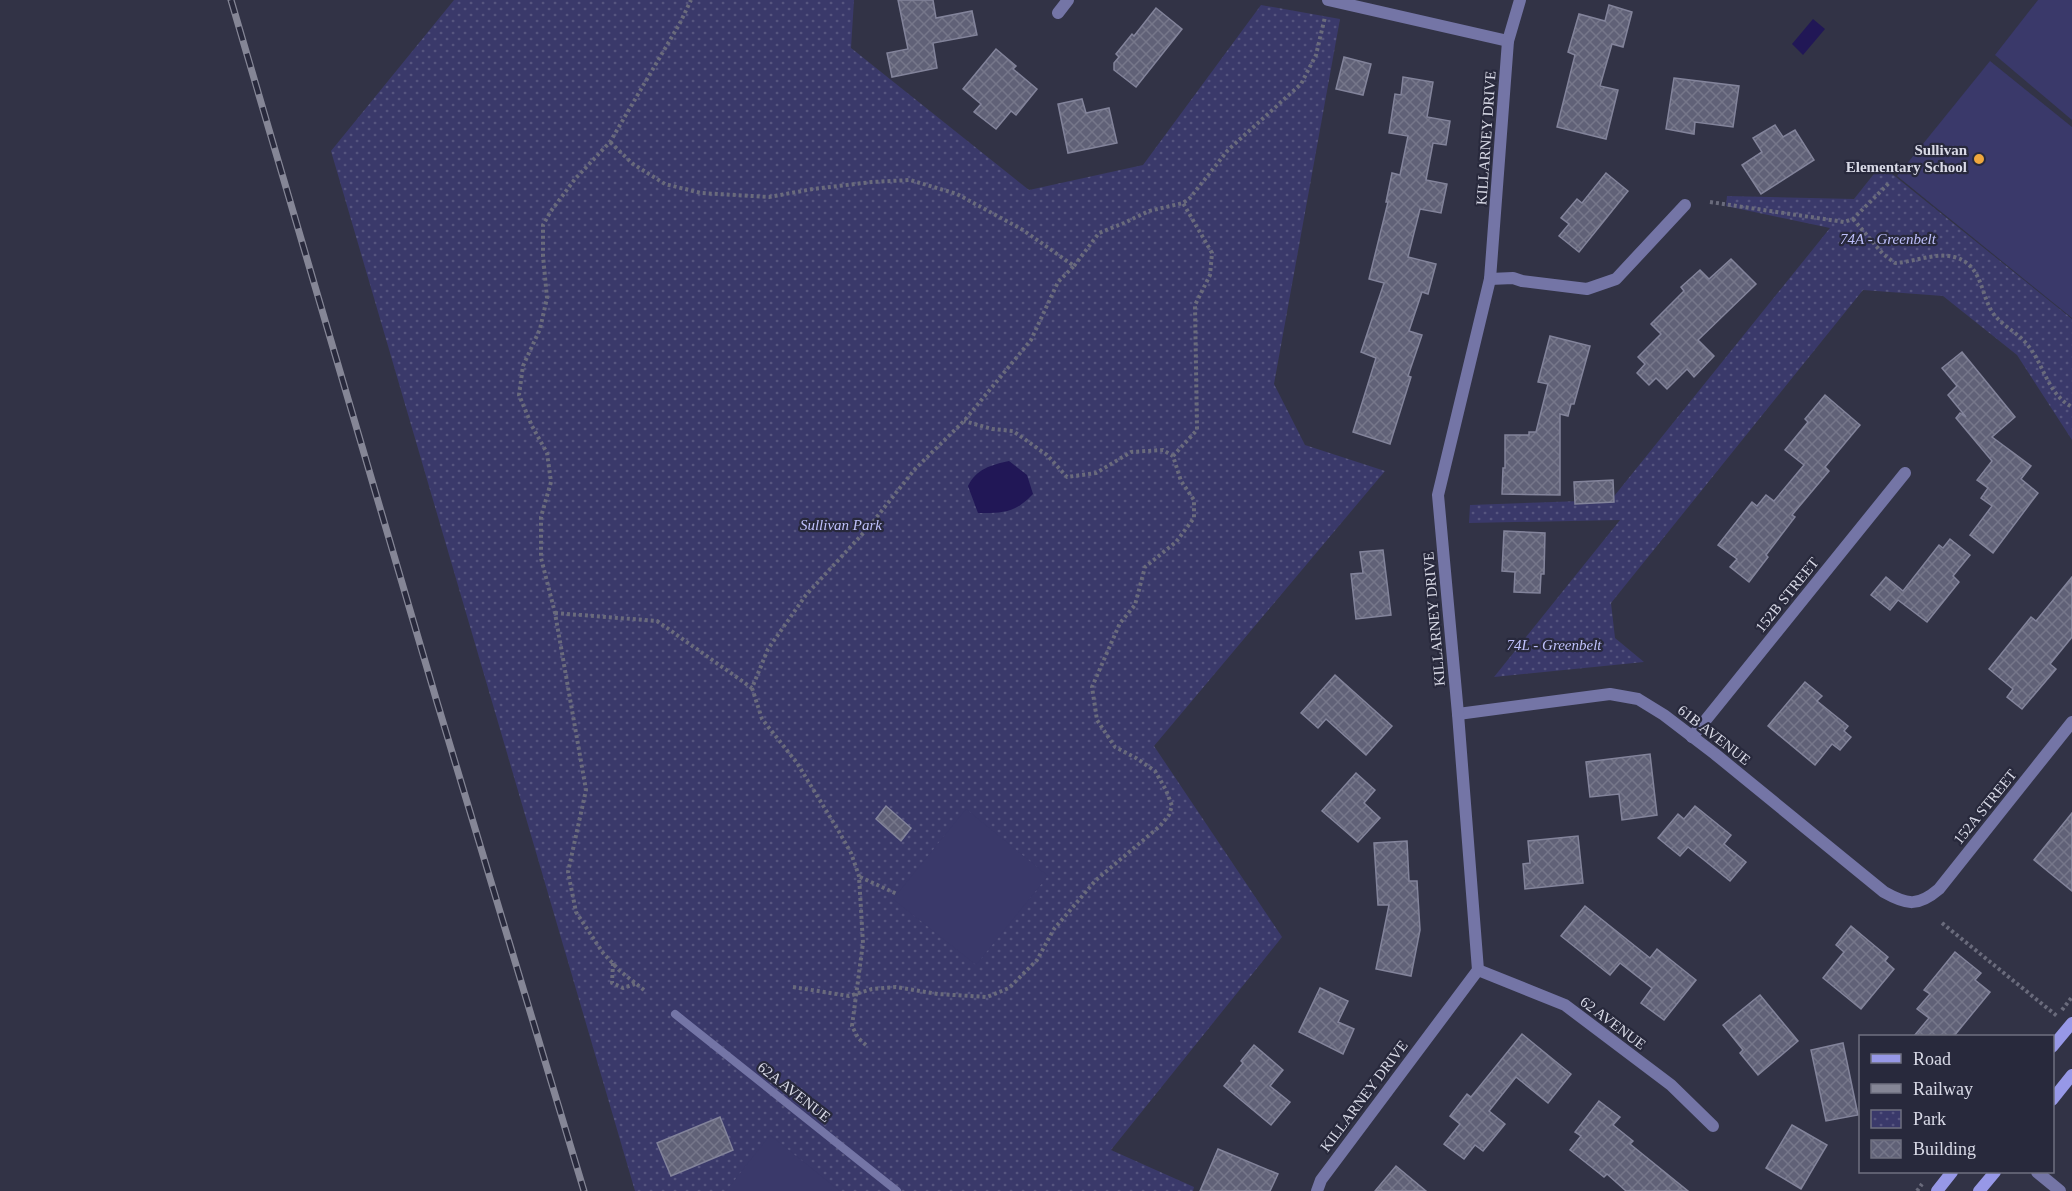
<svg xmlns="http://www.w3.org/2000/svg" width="2072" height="1191" viewBox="0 0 2072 1191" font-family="Georgia,serif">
	<defs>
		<pattern id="park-dots" width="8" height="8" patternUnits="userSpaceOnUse" patternTransform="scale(1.5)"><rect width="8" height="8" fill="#3a396a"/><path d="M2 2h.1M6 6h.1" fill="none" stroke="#56557f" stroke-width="1.8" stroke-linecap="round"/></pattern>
		<pattern id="building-cross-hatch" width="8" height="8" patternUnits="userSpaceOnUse" patternTransform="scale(1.5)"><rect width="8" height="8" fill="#606177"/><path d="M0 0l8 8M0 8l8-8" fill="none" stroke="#76778a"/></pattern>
	</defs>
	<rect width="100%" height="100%" fill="#323346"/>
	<!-- park -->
	<g fill="url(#park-dots)">
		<polygon points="454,0 854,0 851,48 1029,190 1143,165 1261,5 1340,19 1274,384 1305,445 1385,471 1154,746 1282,937 1111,1150 1194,1187 1193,1191 635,1191 331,151"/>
		<polygon points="1881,165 2072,319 2072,440 2017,355 1943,296 1863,290 1611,603 1615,638 1644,662 1494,677 1620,520 1469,523 1470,505 1611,500 1830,228 1726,206 1727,196 1854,199"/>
	</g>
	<!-- pitch -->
	<g fill="#3a396a">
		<polygon points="2038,0 2072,0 2072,120 1995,55"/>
		<polygon points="1990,61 2072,127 2072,318 1897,176"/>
		<polygon points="966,809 1048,876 976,965 893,899"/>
		<polygon points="770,1135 840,1191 726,1191"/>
	</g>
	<!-- water -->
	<g fill="#211756">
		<polygon points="1813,19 1825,29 1803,55 1792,44"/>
		<path d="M1009,461L1027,475L1033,494C1015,513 1003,513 978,513L968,486C976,469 991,465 1009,461Z"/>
	</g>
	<!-- building -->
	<g fill="url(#building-cross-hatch)" stroke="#83849b" stroke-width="1.5">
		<polygon points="898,0 933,0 936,18 972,11 977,35 933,43 937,68 892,77 887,53 908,49"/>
		<polygon points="1609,5 1632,12 1623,47 1612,44 1600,86 1618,90 1606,139 1557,127 1575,55 1568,52 1579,14 1605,21"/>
		<polygon points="1156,8 1182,29 1136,87 1114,70 1114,63 1119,57 1116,54 1132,34 1134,36"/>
		<polygon points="996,49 1016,66 1013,69 1037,89 1016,115 1011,111 996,129 974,112 981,104 963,89"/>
		<polygon points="1344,57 1371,64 1363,95 1336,89"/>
		<polygon points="1403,77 1433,82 1427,117 1450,121 1446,145 1433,143 1426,180 1447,184 1441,213 1420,209 1408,257 1436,264 1428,294 1422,292 1409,331 1422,335 1408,376 1411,377 1390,444 1353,432 1376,358 1361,352 1384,283 1369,279 1388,202 1386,202 1392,173 1400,175 1408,136 1389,133 1395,94 1401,95"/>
		<polygon points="1674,78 1739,86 1733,127 1695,122 1694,134 1666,129"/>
		<polygon points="1082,99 1086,113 1109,108 1117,143 1068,153 1058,104"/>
		<polygon points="1775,125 1783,137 1795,130 1814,160 1761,194 1742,165 1762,152 1753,138"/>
		<polygon points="1606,173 1628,191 1579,252 1559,236 1569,224 1561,218 1577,199 1582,203"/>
		<polygon points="1731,259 1756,284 1698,340 1714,356 1694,377 1687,369 1667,389 1656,378 1649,385 1637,373 1645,364 1638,357 1661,334 1651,324 1684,291 1681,287 1700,270 1709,279"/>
		<polygon points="1550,336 1590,346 1574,404 1571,404 1568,416 1560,414 1560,495 1502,494 1503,468 1505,468 1505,435 1529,435 1529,432 1536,432 1548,384 1538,382"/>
		<polygon points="1962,352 2015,417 1992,437 2031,466 2021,479 2038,493 1993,553 1970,535 1992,506 1981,498 1988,488 1977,480 1992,461 1956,418 1960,413 1966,417 1948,395 1957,386 1942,368"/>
		<polygon points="1825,395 1860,425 1825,467 1829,471 1792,515 1795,517 1766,555 1768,557 1749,582 1730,567 1737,559 1718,545 1752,502 1757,506 1766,495 1774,501 1804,465 1785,450 1808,422 1805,419"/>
		<polygon points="1613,480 1614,502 1575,504 1574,482"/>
		<polygon points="1504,531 1545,533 1544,574 1541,574 1540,593 1514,592 1515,572 1502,571"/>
		<polygon points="1950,539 1970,555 1953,576 1959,582 1927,622 1898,600 1890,610 1871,595 1886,577 1903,591 1939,545 1943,548"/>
		<polygon points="1383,550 1391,615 1356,619 1351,574 1363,573 1360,552"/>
		<polygon points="2072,577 2072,637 2050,664 2056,669 2022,709 2007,697 2013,689 1989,669 2031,617 2036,621"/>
		<polygon points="1335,675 1392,726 1366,755 1326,719 1318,728 1301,713"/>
		<polygon points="1805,682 1822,696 1817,701 1848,726 1844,731 1851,737 1840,750 1832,744 1815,765 1768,726"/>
		<polygon points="1650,754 1657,815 1622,820 1619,794 1590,797 1586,762"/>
		<polygon points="1356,773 1375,790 1364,803 1380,818 1358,842 1322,811"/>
		<polygon points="886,806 911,828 901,841 876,819"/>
		<polygon points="1695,806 1731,835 1724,844 1746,862 1730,881 1688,847 1680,856 1658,838 1678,814 1684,819"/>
		<polygon points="2072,813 2072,891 2034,860"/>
		<polygon points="1578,836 1583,883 1525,889 1523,864 1530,863 1528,841"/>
		<polygon points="1407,841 1409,881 1417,881 1420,930 1411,976 1376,969 1389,905 1378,905 1374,843"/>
		<polygon points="1585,906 1650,958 1657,949 1696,980 1664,1020 1641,1003 1652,988 1620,963 1610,975 1561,936"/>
		<polygon points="1851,926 1888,957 1885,961 1894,969 1861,1009 1823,978 1844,952 1836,945"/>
		<polygon points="1955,952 1981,973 1975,980 1990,992 1954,1036 1914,1036 1929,1018 1917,1009 1930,994 1924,990"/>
		<polygon points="1320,988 1348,1001 1338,1022 1354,1029 1343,1054 1299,1032"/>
		<polygon points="1760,995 1798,1041 1758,1075 1740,1053 1743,1050 1723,1025"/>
		<polygon points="1522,1034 1571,1074 1548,1103 1516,1077 1489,1111 1505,1124 1483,1151 1475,1145 1464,1159 1444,1144 1460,1124 1450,1116 1467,1094 1471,1097"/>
		<polygon points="1843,1043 1858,1115 1826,1121 1811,1050"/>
		<polygon points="1254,1045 1283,1070 1270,1086 1290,1102 1271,1125 1224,1086 1243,1063 1241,1061"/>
		<polygon points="1599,1101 1620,1117 1613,1125 1633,1141 1630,1144 1688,1191 1626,1191 1607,1174 1604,1177 1570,1150 1581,1136 1575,1132"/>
		<polygon points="720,1117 733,1150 671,1176 657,1143"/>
		<polygon points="1792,1125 1827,1145 1801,1189 1766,1168"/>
		<polygon points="1218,1149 1278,1174 1270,1191 1200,1191"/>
		<polygon points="1396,1166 1426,1191 1375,1191"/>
	</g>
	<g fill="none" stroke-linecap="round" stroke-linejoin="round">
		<!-- path -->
		<g stroke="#6a6b7c" stroke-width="4" stroke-dasharray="3 3" stroke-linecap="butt">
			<polyline points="1710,202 1844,222 1853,219 1889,183"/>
			<path d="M1853,219L1883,254L1895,263C1914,262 1936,252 1954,257C1981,264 1980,290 1991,310C1999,324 2014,330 2025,342C2044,362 2046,393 2072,407"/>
			<polyline points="1074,266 1099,233 1124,223 1149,211 1183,203 1190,198 1228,150 1301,84 1316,55 1325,17"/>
			<polyline points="1173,456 1197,430 1195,305 1210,275 1212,253 1183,203"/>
			<polyline points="555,613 657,621 752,688 768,649 806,595 868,528 915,469 964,421 1031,340 1058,282 1074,266 1023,230 957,194 910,180 872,182 813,189 769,197 701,193 665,184 633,164 610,142"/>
			<polyline points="752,688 762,719 797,763 838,830 851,853 859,876 863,943 852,1026 858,1038 868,1047"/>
			<polyline points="860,877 897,894"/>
			<polyline points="1942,923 2057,1016"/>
			<polyline points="613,963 612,983 623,988 635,984"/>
			<polyline points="793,987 849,996 872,989 896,987 938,994 987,997 1009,988 1037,960 1054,929 1096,880 1160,826 1169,815 1172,806 1166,790 1155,771 1136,758 1115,747 1097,720 1092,687 1120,623 1135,605 1145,567 1176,542 1194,518 1194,500 1181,481 1173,456 1163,450 1131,452 1096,473 1067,477 1047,455 1013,431 992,429 964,421"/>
			<polyline points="644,990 620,971 603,953 576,912 568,872 586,790 555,613 541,558 541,517 551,482 547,453 532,426 519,395 523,366 540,329 547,298 543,256 543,225 551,211 575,179 610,142 680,23 691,0"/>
			<polyline points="2062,1010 2072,997"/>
			<polyline points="1917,1191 1922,1184"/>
		</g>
		<!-- service -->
		<polyline stroke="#7475a6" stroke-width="8" points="675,1014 897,1191"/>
		<!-- minor -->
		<g stroke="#7475a6" stroke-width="12">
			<polyline points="1328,0 1508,41"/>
			<polyline points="1058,13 1068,0"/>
			<polyline points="1490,279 1513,278 1522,281 1587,289 1616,279 1685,205"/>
			<path d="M1458,714L1610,694L1638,699L1664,715L1715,754L1884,892C1907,905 1918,907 1939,889L2072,722"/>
			<polyline points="1692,737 1905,473"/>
			<polyline points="1478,970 1565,1005 1671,1085 1713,1126"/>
			<polyline points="2037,1172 2060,1191"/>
			<polyline points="1317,1191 1321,1180 1478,970 1458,714 1438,495 1490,279 1508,41 1520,0"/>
		</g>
		<!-- secondary -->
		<g stroke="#9798e7" stroke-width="12">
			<polyline points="2052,1047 2072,1023"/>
			<polyline points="2052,1100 2072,1075"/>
			<polyline points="1937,1191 1952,1172"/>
			<polyline points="1979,1191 1995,1172"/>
		</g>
		<!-- rail casing -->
		<g stroke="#858696" stroke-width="7">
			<polyline id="rail" points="231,0 437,702 584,1191"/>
		</g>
		<!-- rail -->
		<use href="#rail" stroke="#28293c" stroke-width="4.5" stroke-dasharray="14" stroke-linecap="butt"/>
	</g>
	<!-- markers -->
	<circle fill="#efa73d" stroke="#28293c" stroke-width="2" cx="1979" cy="159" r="6"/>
	<g text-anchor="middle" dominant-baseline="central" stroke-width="4.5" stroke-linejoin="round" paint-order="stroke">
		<!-- street labels -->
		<g font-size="15" fill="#d9dae7" stroke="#28293c">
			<text transform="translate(1486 138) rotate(-86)">KILLARNEY DRIVE</text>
			<text transform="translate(1787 595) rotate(-51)">152B STREET</text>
			<text transform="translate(1434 619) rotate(-95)">KILLARNEY DRIVE</text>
			<text transform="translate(1714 735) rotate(38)">61B AVENUE</text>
			<text transform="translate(1985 807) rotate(-51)">152A STREET</text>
			<text transform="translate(1613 1023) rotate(37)">62 AVENUE</text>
			<text transform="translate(794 1092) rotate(38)">62A AVENUE</text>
			<text transform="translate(1364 1096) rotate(-53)">KILLARNEY DRIVE</text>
		</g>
		<!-- poi labels -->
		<g font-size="15" font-weight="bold" fill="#d9dae7" stroke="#28293c" text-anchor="end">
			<text x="1967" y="150">Sullivan<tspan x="1967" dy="17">Elementary School</tspan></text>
		</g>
		<!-- park labels -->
		<g font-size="15" font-style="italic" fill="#bfc1fc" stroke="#28293c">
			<text x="1888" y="239">74A - Greenbelt</text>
			<text x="841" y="525">Sullivan Park</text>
			<text x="1554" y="645">74L - Greenbelt</text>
		</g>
	</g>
	<!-- legend -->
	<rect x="1859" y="1035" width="195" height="138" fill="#28293c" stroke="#6f7080" stroke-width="1.5"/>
	<rect x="1871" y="1054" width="30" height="9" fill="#9798e7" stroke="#6f7080" stroke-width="1.5"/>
	<text x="1913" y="1065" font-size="18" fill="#d9dae7">Road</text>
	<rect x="1871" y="1084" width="30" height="9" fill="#858696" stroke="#6f7080" stroke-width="1.5"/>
	<text x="1913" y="1095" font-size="18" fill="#d9dae7">Railway</text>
	<rect x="1871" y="1110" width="30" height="18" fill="url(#park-dots)" stroke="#6f7080" stroke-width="1.5"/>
	<text x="1913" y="1125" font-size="18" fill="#d9dae7">Park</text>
	<rect x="1871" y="1140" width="30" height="18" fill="url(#building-cross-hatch)" stroke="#6f7080" stroke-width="1.5"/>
	<text x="1913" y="1155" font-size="18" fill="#d9dae7">Building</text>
</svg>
